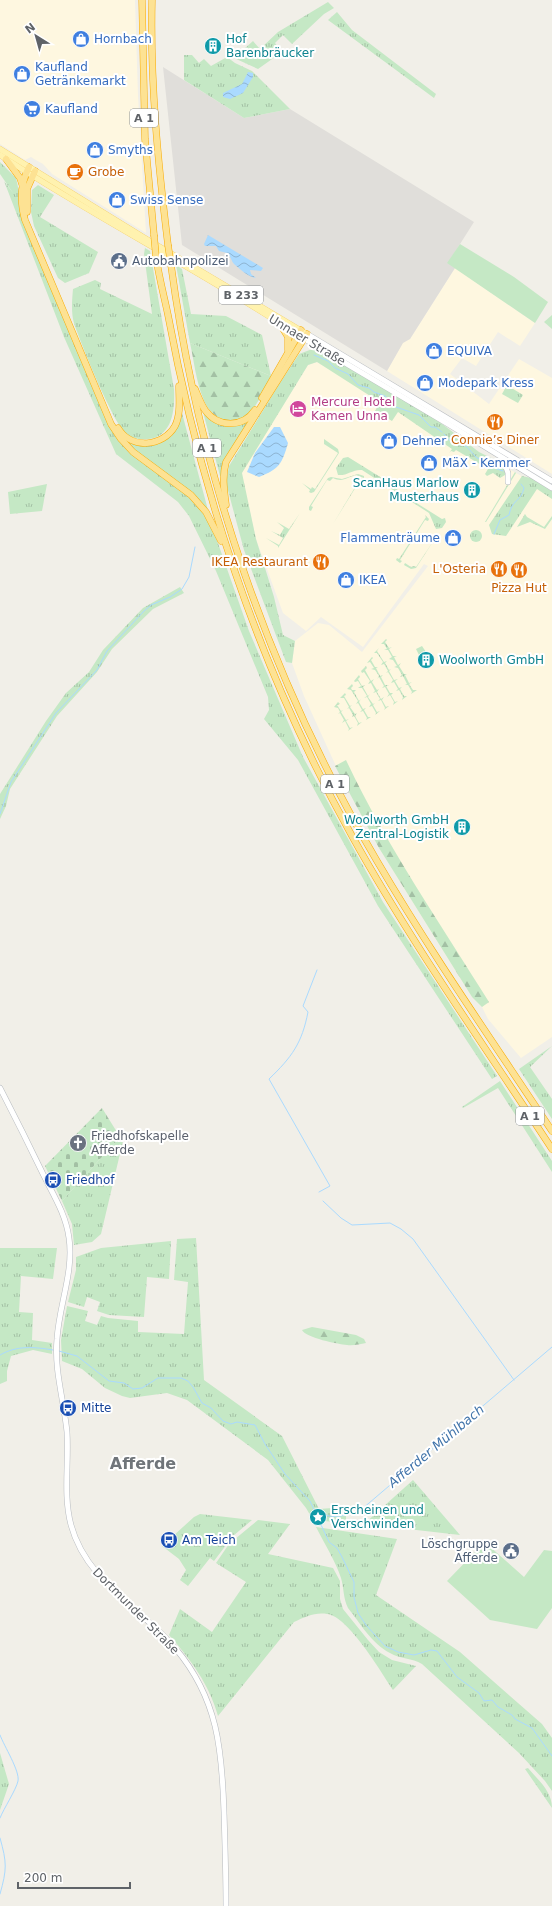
<svg xmlns="http://www.w3.org/2000/svg" width="552" height="1906" viewBox="0 0 552 1906" font-family="'DejaVu Sans',sans-serif">
	<defs>
		<pattern id="grass-tufts" width="24" height="20" patternUnits="userSpaceOnUse"><rect width="24" height="20" fill="#c5e8c5"/><path d="M3 7l-1-3M5 7V3M7 7l1-3M15 17l-1-3M17 17v-4M19 17l1-3" fill="none" stroke="#a3c0a4"/></pattern>
		<pattern id="forest-firs" width="22" height="20" patternUnits="userSpaceOnUse"><rect width="22" height="20" fill="#c5e8c5"/><path d="M5 1l3.5 6h-7zM16 11l3.5 6h-7z" fill="#a3c0a4"/></pattern>
		<pattern id="cemetery-stones" width="16" height="16" patternUnits="userSpaceOnUse"><rect width="16" height="16" fill="#c5e8c5"/><path d="M2 7V4a2 2 0 0 1 4 0v3zM10 15v-3a2 2 0 0 1 4 0v3z" fill="#a3c0a4"/></pattern>
		<pattern id="water-waves" width="16" height="10" patternUnits="userSpaceOnUse"><rect width="16" height="10" fill="#aadaff"/><path d="M0 5q4-4 8 0t8 0" fill="none" stroke="#8eb4d2"/></pattern>
	</defs>
	<rect width="100%" height="100%" fill="#f1efe8"/>
	<!-- commercial -->
	<g fill="#fef7e0">
		<polygon points="0,0 135,0 138,96 146,233 52,174 43,164 34,159 31,157 25,160 0,144"/>
		<polygon points="455,268 535,323 520,346 498,332 476,366 462,358 450,374 489,404 519,359 552,378 552,474 387,371 403,342 410,339"/>
		<polygon points="317,362 552,493 552,1037 521,1058 488,1019 482,1007 472,997 379,848 335,764 304,696 292,663 295,641 318,623 329,625 362,652 428,566 424,564 363,647 321,617 306,631 283,613 256,539 241,473 308,365"/>
	</g>
	<!-- industrial -->
	<polygon fill="#e0deda" points="163,67 244,118 290,109 474,222 448,263 455,268 410,339 403,343 387,371 182,245"/>
	<!-- grass -->
	<g fill="url(#grass-tufts)">
		<polygon points="328,2 334,8 324,14 292,44 283,35 275,43 282,52 258,69 234,58 253,41 260,49 278,32"/>
		<polygon points="337,12 352,30 436,94 434,98 328,20"/>
		<polygon points="184,55 192,55 199,63 204,59 211,66 227,57 235,63 252,71 290,109 244,118 184,80"/>
		<polygon points="0,162 16,178 20,196 19,207 109,423 122,445 189,497 203,513 214,532 249,631 303,757 383,902 497,1076 492,1079 378,906 298,760 264,719 269,710 268,697 216,571 189,516 178,502 116,454 64,337 4,181 13,193 0,174"/>
		<polygon points="38,185 54,195 40,217 98,252 89,273 65,283 58,278 34,226 31,212 32,190"/>
		<path d="M145,248L150,251L174,389C175,408 173,437 148,439C140,440 134,439 127,435C114,425 80,342 74,323C71,313 72,300 73,289L95,280L101,283L100,289L152,314L144,254Z"/>
		<polygon points="176,265 182,269 191,314 226,316 262,335 271,376 190,343"/>
		<polygon points="552,315 552,329 544,322"/>
		<polygon points="315,348 437,420 479,452 499,462 505,470 505,475 500,478 493,473 487,476 485,474 488,469 456,450 454,452 451,451 449,453 452,449 398,412 392,421 375,411 379,404 378,401 317,362 308,365 242,473 256,539 274,597 283,635 295,641 292,663 286,662 244,550 226,483 229,466 278,386 299,354"/>
		<polygon points="507,385 523,395 518,403 502,394"/>
		<path d="M203,412C207,414 211,419 216,422C227,430 239,426 250,420L222,475L220,476Z"/>
		<polygon points="182,413 208,510 127,443 128,441 139,445 165,439"/>
		<polygon points="324,439 338,449 339,453 314,492 311,493 309,492 310,490 302,483 311,489 312,487 315,489 338,453 324,444"/>
		<path d="M348,457L398,488L396,492L362,470C353,469 347,476 338,475L336,468L343,458Z"/>
		<polygon points="515,472 516,473 486,522 485,522"/>
		<path d="M358,474L364,476V478L356,475C347,477 343,483 333,478L330,481L327,480L311,506L313,507L311,511L309,510V507L328,478L331,477L342,479Z"/>
		<polygon points="522,476 531,478 552,491 552,499 537,489 506,536 492,534 489,525"/>
		<polygon points="357,480 362,483 359,482 333,524 357,484 355,483"/>
		<polygon points="47,484 42,511 10,514 8,492"/>
		<polygon points="399,492 442,519 445,518 446,522 442,528 436,529 429,513 398,493"/>
		<polygon points="300,513 278,548 278,546 266,538 279,545 283,538 271,531 280,535 284,528 277,522 289,529"/>
		<polygon points="525,514 527,517 544,527 552,516 552,519 545,529 530,522 517,527"/>
		<polygon points="425,515 429,519 428,521 425,520 400,560 402,561 400,563 396,560 397,558 399,559 426,517"/>
		<circle cx="476" cy="536" r="6"/>
		<polygon points="436,537 416,568 411,569 404,565 405,563 411,567 414,566 416,567"/>
		<polygon points="180,587 184,593 153,609 112,649 97,672 57,716 10,789 6,806 0,819 0,794 46,721 66,693 89,672 103,650 143,608"/>
		<polygon points="386,639 387,640 385,642 389,648 392,647 389,649 393,656 397,656 394,657 398,665 401,663 399,666 404,674 407,674 405,675 409,683 412,682 409,684 413,690 417,690 411,694 412,692 408,685 405,685 407,684 403,676 400,677 402,675 398,668 394,667 397,666 393,660 389,659 392,657 388,650 384,650 387,649 384,644 381,644"/>
		<polygon points="422,646 428,655 421,659 416,649"/>
		<polygon points="379,648 377,651 384,662 387,661 385,663 389,670 391,669 389,671 394,680 398,679 395,681 399,688 402,687 400,689 404,696 407,696 402,700 403,697 399,690 396,691 398,689 394,682 391,683 393,680 388,672 386,673 388,671 384,664 381,665 383,662 377,653 374,653"/>
		<polygon points="372,657 373,658 371,660 375,667 378,667 376,668 380,676 383,675 381,677 385,685 389,685 386,686 390,693 393,693 391,695 395,702 398,701 393,705 394,702 390,695 387,697 389,694 385,687 382,688 384,686 379,677 377,679 379,676 375,670 371,669 374,668 370,662 367,663"/>
		<polygon points="366,666 367,668 365,670 371,681 374,679 372,682 377,690 379,689 377,692 381,699 384,697 382,700 386,707 389,706 384,710 385,708 381,700 378,701 380,699 376,692 373,693 375,691 371,683 368,684 370,681 364,672 362,673 361,671"/>
		<polygon points="359,675 360,677 358,679 362,686 365,685 363,687 368,696 370,694 368,697 373,704 375,703 373,705 377,712 380,711 375,715 376,713 372,706 369,707 371,704 367,697 364,698 367,696 362,688 358,688 361,686 358,681 355,682 354,681"/>
		<polygon points="352,684 353,686 351,688 352,690 356,690 354,692 359,701 361,699 359,702 363,709 366,708 364,710 368,717 371,717 366,720 367,718 363,711 360,712 362,710 358,703 356,704 358,701 351,690 347,689"/>
		<polygon points="345,693 346,695 344,696 350,706 352,705 350,707 355,714 357,713 355,716 359,723 362,722 357,726 358,723 354,716 352,717 353,715 349,708 347,709 349,707 344,698 340,698"/>
		<polygon points="338,702 340,704 337,705 341,711 343,710 341,712 346,720 349,719 346,721 350,728 353,727 348,731 349,729 345,721 342,723 344,720 340,713 338,714 340,712 338,708 334,707"/>
		<polygon points="552,1046 530,1067 552,1099 552,1119 519,1069"/>
		<polygon points="500,1081 552,1161 552,1172 498,1088 463,1108 462,1107"/>
		<polygon points="120,1137 123,1141 101,1234 92,1242 74,1245 72,1224 62,1201"/>
		<polygon points="196,1238 204,1380 282,1436 319,1509 346,1507 346,1523 313,1520 306,1508 268,1460 187,1400 167,1393 130,1398 122,1396 105,1388 82,1369 62,1361 61,1340 67,1306 88,1311 85,1321 97,1325 101,1316 108,1318 138,1321 138,1332 184,1334 188,1282 174,1280 177,1239"/>
		<polygon points="171,1241 169,1279 147,1277 144,1317 109,1315 97,1311 100,1302 87,1297 84,1307 68,1302 76,1270 76,1257 101,1248"/>
		<polygon points="0,1248 57,1248 53,1279 21,1276 19,1312 33,1313 32,1340 52,1343 52,1354 33,1350 11,1356 7,1371 7,1381 0,1384"/>
		<polygon points="413,1480 460,1535 364,1524"/>
		<polygon points="200,1514 252,1520 233,1536 214,1561 210,1558 188,1586 180,1580 186,1570 179,1559 162,1546 194,1517"/>
		<path d="M258,1520L290,1524L268,1554L333,1568L340,1581V1599L343,1609L368,1640L379,1652L392,1660L416,1666L393,1690C381,1672 348,1616 327,1614C315,1612 305,1617 294,1622L218,1716C209,1684 191,1660 169,1635L180,1609L212,1632L246,1582L216,1563L229,1544Z"/>
		<path d="M316,1527L397,1539L376,1595L460,1652L542,1724L552,1738V1791L545,1781L519,1753L422,1664C412,1658 400,1659 390,1653C372,1644 360,1623 348,1608C343,1598 344,1588 341,1578C335,1560 324,1543 316,1527Z"/>
		<polygon points="0,1753 9,1784 0,1810"/>
		<path d="M528,1768C538,1780 552,1791 552,1808L525,1769Z"/>
	</g>
	<!-- forest -->
	<g fill="url(#forest-firs)">
		<path d="M190,343L271,376C264,389 259,403 249,414C232,431 209,416 203,398C196,381 194,361 190,343Z"/>
		<path d="M346,760C386,845 440,923 489,1002L482,1007L472,997L379,848L335,766Z"/>
		<path d="M312,1327L356,1335L364,1339L366,1343C360,1344 353,1346 347,1345C338,1344 306,1338 302,1330Z"/>
	</g>
	<!-- cemetery -->
	<polygon fill="url(#cemetery-stones)" points="102,1108 120,1137 62,1201 45,1166"/>
	<!-- garden -->
	<g fill="#c5e8c5">
		<polygon points="460,244 514,277 548,302 535,323 447,263"/>
		<polygon points="488,1545 524,1577 544,1550 552,1551 552,1608 537,1629 490,1620 447,1581 478,1549"/>
	</g>
	<!-- water -->
	<g fill="url(#water-waves)">
		<polygon points="248,72 253,73 253,77 243,93 230,99 223,97 223,93 242,84"/>
		<path d="M208,235L263,268L261,271L250,270L251,274L256,278C248,277 239,268 234,264C231,261 231,256 227,253L219,251L216,246H205L204,244Z"/>
		<path d="M274,427H280L288,443C282,464 279,469 259,477L247,472L255,453Z"/>
	</g>
	<g fill="none" stroke-linecap="round" stroke-linejoin="round">
		<!-- stream -->
		<g stroke="#aadaff" stroke-width="1">
			<polyline points="314,355 328,361 335,368 348,374 358,385 369,388 374,392 385,396 396,407 419,415 431,427 435,427 442,432"/>
			<polyline points="444,434 452,443"/>
			<polyline points="456,444 466,446 477,458 488,461 497,469 503,471"/>
			<path d="M494,534L500,520L509,515C512,499 521,502 524,488L521,484"/>
			<polyline points="0,814 11,782 56,713 97,670 107,651 144,611 151,605 170,597 182,589 189,577 195,547"/>
			<path d="M317,970L303,1006L308,1012C302,1043 292,1057 269,1079L330,1186L319,1192"/>
			<polyline points="323,1201 341,1218 352,1225 390,1223 401,1229 413,1239 514,1380"/>
			<polyline points="59,1351 77,1356 109,1381 124,1383 133,1389 142,1388 158,1378 181,1378 188,1381 193,1387 202,1403 211,1408 223,1421 231,1424 237,1422 255,1425 265,1444 285,1474 310,1501 329,1542 337,1548 342,1557 354,1582 354,1597 358,1613 366,1625 385,1646 398,1652 414,1655 431,1650 437,1651 457,1677 479,1693 484,1701 492,1700 498,1707 512,1715 515,1719 532,1728 552,1756"/>
			<path d="M0,1355C17,1345 35,1347 53,1350"/>
			<path d="M315,1510C328,1521 349,1516 362,1509L552,1347"/>
			<path d="M0,1735C4,1746 20,1771 18,1781C16,1790 4,1808 0,1818"/>
			<path d="M0,1838C7,1863 7,1869 0,1894"/>
		</g>
		<!-- secondary casing -->
		<g stroke="#b6babf" stroke-width="6">
			<g id="secondary">
				<polyline points="307,334 552,481"/>
				<polyline points="303,338 448,424 552,488"/>
				<polyline points="503,459 508,473 508,482"/>
				<path d="M0,1088C15,1117 30,1147 44,1176C54,1196 66,1215 69,1238C74,1272 59,1305 57,1339C54,1370 64,1401 67,1432C69,1463 63,1495 71,1525C86,1581 141,1608 176,1649C218,1699 222,1750 224,1812C225,1844 226,1875 226,1906"/>
			</g>
		</g>
		<!-- primary casing -->
		<g stroke="#f2c960" stroke-width="6">
			<g id="primary">
				<polyline points="0,149 143,237 305,333"/>
				<path d="M0,155C99,220 205,273 303,338"/>
			</g>
		</g>
		<!-- highway casing -->
		<g stroke="#f9ab00" stroke-width="7">
			<g id="highway">
				<polyline points="142,0 145,139 154,235"/>
				<path d="M152,0C150,82 158,163 168,245"/>
				<polyline points="6,159 20,178 23,187"/>
				<path d="M29,167C20,184 20,202 25,220L111,424L121,439L133,452L191,495L206,512L221,541"/>
				<polyline points="27,212 27,189 35,171"/>
				<path d="M156,257C159,277 164,296 168,315C202,498 262,674 352,836C412,944 484,1045 552,1149"/>
				<path d="M171,265C199,474 270,679 377,861C431,953 493,1042 552,1131"/>
				<polyline points="280,324 288,337 288,350"/>
				<path d="M195,389C198,396 201,404 205,410C218,428 243,428 255,410"/>
				<polyline points="262,398 301,330"/>
				<path d="M118,428C131,450 163,447 175,426C181,414 179,399 179,386"/>
				<path d="M226,505C224,490 222,476 226,462L307,334"/>
			</g>
		</g>
		<!-- secondary -->
		<use href="#secondary" stroke="#fff" stroke-width="5"/>
		<!-- primary -->
		<use href="#primary" stroke="#fff2af" stroke-width="5.5"/>
		<!-- highway -->
		<use href="#highway" stroke="#fde293" stroke-width="6"/>
		<!-- highway-bridge casing -->
		<g stroke="#f9ab00" stroke-width="7" stroke-linecap="butt">
			<g id="highway-bridge">
				<polyline points="154,235 156,257"/>
				<polyline points="168,245 171,265"/>
			</g>
		</g>
		<!-- highway-bridge -->
		<use href="#highway-bridge" stroke="#fde293" stroke-width="6"/>
	</g>
	<!-- icons -->
	<defs>
		<g id="shop-disc" transform="scale(0.9)"><circle r="9.5" fill="#3f7fe0" stroke="#fff"/><path d="M-5-2.5h2.3a2.7 3.5 0 0 1 5.4 0H5L5.5 6h-11ZM-1.5-2.5h3a1.5 2.3 0 0 0-3 0Z" fill="#fff"/></g>
		<g id="building-disc" transform="scale(0.9)"><circle r="9.5" fill="#0f9aa8" stroke="#fff"/><path d="M-4-6H4V6H1V3H-1V6H-4ZM-2.5-4.3h1.7v1.8h-1.7ZM.8-4.3h1.7v1.8H.8ZM-2.5-1h1.7V.8h-1.7ZM.8-1h1.7V.8H.8Z" fill="#fff"/></g>
		<g id="supermarket-disc" transform="scale(0.9)"><circle r="9.5" fill="#3f7fe0" stroke="#fff"/><path d="M-6-5.5h2.5l.6 2H6L4.5 2H-2.5L-4.4-4H-6ZM-1.5 3.2a1.3 1.3 0 1 0 .1 0ZM3 3.2a1.3 1.3 0 1 0 .1 0Z" fill="#fff"/></g>
		<g id="cafe-disc" transform="scale(0.9)"><circle r="9.5" fill="#e8710a" stroke="#fff"/><path d="M-5.5-4.5H6V0H3Q3 3.5 0 3.5H-2.5Q-5.5 3.5-5.5 0ZM3-3.2v2h1.7v-2ZM-6 4.5H4V6H-6Z" fill="#fff"/></g>
		<g id="civic-disc" transform="scale(0.9)"><circle r="9.5" fill="#5c6f8a" stroke="#fff"/><path d="M-.6-6.5H3V-4.5H.6V-3L4-1V1h2V6H-6V1h2V-1L-.6-3ZM-1.2 2.5V6h2.4V2.5Z" fill="#fff"/></g>
		<g id="hotel-disc" transform="scale(0.9)"><circle r="9.5" fill="#d1479c" stroke="#fff"/><path d="M-6-4.5h1.5V1H6V5H4.5V3h-9V5H-6ZM-4 0a1.8 1.8 0 1 1 3.6 0ZM.5 0V-2.5h3Q6-2.5 6 0Z" fill="#fff"/></g>
		<g id="restaurant-disc" transform="scale(0.9)"><circle r="9.5" fill="#e8710a" stroke="#fff"/><path d="M-5-6h1v4h1v-4h1v4h1v-4h1v5L-1.5 .5V6h-2V.5L-5-1ZM5-6V6H3V1.5H1.5Q1.5-4 5-6Z" fill="#fff"/></g>
		<g id="church-disc" transform="scale(0.9)"><circle r="9.5" fill="#6b7280" stroke="#fff"/><path d="M-1.2-6h2.4v3.5h3.3v2.4h-3.3V6h-2.4V-.1h-3.3v-2.4h3.3Z" fill="#fff"/></g>
		<g id="bus-disc" transform="scale(0.9)"><circle r="9.5" fill="#1a4fb4" stroke="#fff"/><path d="M-5-6H5V4H4V6H2V4H-2V6H-4V4H-5ZM-3.5-4V0h7V-4ZM-3.5 1.2v1.5H-2V1.2ZM2 1.2v1.5H3.5V1.2Z" fill="#fff"/></g>
		<g id="sight-disc" transform="scale(0.9)"><circle r="9.5" fill="#0f9aa8" stroke="#fff"/><path d="M0-6L1.8-2.2L6-1.7L2.9 1.2L3.7 5.4L0 3.3L-3.7 5.4L-2.9 1.2L-6-1.7L-1.8-2.2Z" fill="#fff"/></g>
	</defs>
	<g fill-rule="evenodd">
		<use href="#shop-disc" x="81" y="39"/>
		<use href="#building-disc" x="213" y="46"/>
		<use href="#shop-disc" x="22" y="74"/>
		<use href="#supermarket-disc" x="32" y="109"/>
		<use href="#shop-disc" x="95" y="150"/>
		<use href="#cafe-disc" x="75" y="172"/>
		<use href="#shop-disc" x="117" y="200"/>
		<use href="#civic-disc" x="119" y="261"/>
		<use href="#shop-disc" x="434" y="351"/>
		<use href="#shop-disc" x="425" y="383"/>
		<use href="#hotel-disc" x="298" y="409"/>
		<use href="#restaurant-disc" x="495" y="422"/>
		<use href="#shop-disc" x="389" y="441"/>
		<use href="#shop-disc" x="429" y="463"/>
		<use href="#building-disc" x="472" y="490"/>
		<use href="#shop-disc" x="453" y="538"/>
		<use href="#restaurant-disc" x="321" y="562"/>
		<use href="#restaurant-disc" x="499" y="569"/>
		<use href="#restaurant-disc" x="519" y="570"/>
		<use href="#shop-disc" x="346" y="580"/>
		<use href="#building-disc" x="426" y="660"/>
		<use href="#building-disc" x="462" y="827"/>
		<use href="#church-disc" x="78" y="1143"/>
		<use href="#bus-disc" x="53" y="1180"/>
		<use href="#bus-disc" x="68" y="1408"/>
		<use href="#sight-disc" x="318" y="1517"/>
		<use href="#bus-disc" x="169" y="1540"/>
		<use href="#civic-disc" x="511" y="1551"/>
	</g>
	<g text-anchor="middle" dominant-baseline="central" stroke-width="4" stroke-linejoin="round" paint-order="stroke">
		<!-- shield labels -->
		<g fill="#fff" stroke="#8f9295" stroke-width="1">
			<rect x="130" y="109" width="28" height="18" rx="3"/>
			<rect x="219" y="286" width="44" height="18" rx="3"/>
			<rect x="193" y="439" width="28" height="18" rx="3"/>
			<rect x="321" y="775" width="28" height="18" rx="3"/>
			<rect x="516" y="1107" width="28" height="18" rx="3"/>
		</g>
		<g font-size="11" font-weight="bold" fill="#5f6368">
			<text x="144" y="118">A 1</text>
			<text x="241" y="295">B 233</text>
			<text x="207" y="448">A 1</text>
			<text x="335" y="784">A 1</text>
			<text x="530" y="1116">A 1</text>
		</g>
		<!-- shop labels -->
		<g font-size="12" fill="#366cbe" stroke="#fff" text-anchor="start">
			<text x="94" y="39">Hornbach</text>
			<text x="35" y="67">Kaufland<tspan x="35" dy="14">Getränkemarkt</tspan></text>
			<text x="45" y="109">Kaufland</text>
			<text x="108" y="150">Smyths</text>
			<text x="130" y="200">Swiss Sense</text>
			<text x="447" y="351">EQUIVA</text>
			<text x="438" y="383">Modepark Kress</text>
			<text x="402" y="441">Dehner</text>
			<text x="442" y="463">MäX - Kemmer</text>
			<text x="440" y="538" text-anchor="end">Flammenträume</text>
			<text x="359" y="580">IKEA</text>
		</g>
		<!-- culture labels -->
		<g font-size="12" fill="#0d838f" stroke="#fff" text-anchor="start">
			<text x="226" y="39">Hof<tspan x="226" dy="14">Barenbräucker</tspan></text>
			<text x="459" y="483" text-anchor="end">ScanHaus Marlow<tspan x="459" dy="14">Musterhaus</tspan></text>
			<text x="439" y="660">Woolworth GmbH</text>
			<text x="449" y="820" text-anchor="end">Woolworth GmbH<tspan x="449" dy="14">Zentral-Logistik</tspan></text>
			<text x="331" y="1510">Erscheinen und<tspan x="331" dy="14">Verschwinden</tspan></text>
		</g>
		<!-- food labels -->
		<g font-size="12" fill="#c56008" stroke="#fff">
			<text x="88" y="172" text-anchor="start">Grobe</text>
			<text x="495" y="440">Connie’s Diner</text>
			<text x="308" y="562" text-anchor="end">IKEA Restaurant</text>
			<text x="486" y="569" text-anchor="end">L'Osteria</text>
			<text x="519" y="588">Pizza Hut</text>
		</g>
		<!-- service labels -->
		<g font-size="12" fill="#4e5e75" stroke="#fff" text-anchor="start">
			<text x="132" y="261">Autobahnpolizei</text>
			<text x="498" y="1544" text-anchor="end">Löschgruppe<tspan x="498" dy="14">Afferde</tspan></text>
		</g>
		<!-- street labels -->
		<g font-size="12" fill="#5f6368" stroke="#fff">
			<text transform="translate(307 340) rotate(31)">Unnaer Straße</text>
			<text transform="translate(136 1611) rotate(45)">Dortmunder Straße</text>
		</g>
		<!-- hotel labels -->
		<g font-size="12" fill="#b23c85" stroke="#fff" text-anchor="start">
			<text x="311" y="402">Mercure Hotel<tspan x="311" dy="14">Kamen Unna</tspan></text>
		</g>
		<!-- worship labels -->
		<g font-size="12" fill="#5b616d" stroke="#fff" text-anchor="start">
			<text x="91" y="1136">Friedhofskapelle<tspan x="91" dy="14">Afferde</tspan></text>
		</g>
		<!-- transit labels -->
		<g font-size="12" fill="#164399" stroke="#fff" text-anchor="start">
			<text x="66" y="1180">Friedhof</text>
			<text x="81" y="1408">Mitte</text>
			<text x="182" y="1540">Am Teich</text>
		</g>
		<!-- water labels -->
		<g font-size="13" font-style="italic" fill="#4174aa" stroke="#fff">
			<text transform="translate(436 1446) rotate(-40)">Afferder Mühlbach</text>
		</g>
		<!-- district labels -->
		<g font-size="16" font-weight="bold" fill="#70757a" stroke="#fff">
			<text x="143" y="1463">Afferde</text>
		</g>
	</g>
	<!-- north arrow -->
	<g transform="translate(36 36) rotate(323)" stroke="#ffffff" stroke-width="3" paint-order="stroke">
	<path d="M0-3L7 15L0 10L-7 15Z" fill="#5f6368"/>
	<text y="-6" font-size="11" font-weight="bold" text-anchor="middle" fill="#5f6368">N</text>
	</g>
	<!-- scale -->
	<path d="M18 1882v6h112v-6" fill="none" stroke="#5f6368" stroke-width="2"/>
	<text x="24" y="1882" font-size="12" fill="#5f6368" stroke="#ffffff" stroke-width="3" paint-order="stroke">200 m</text>
</svg>
